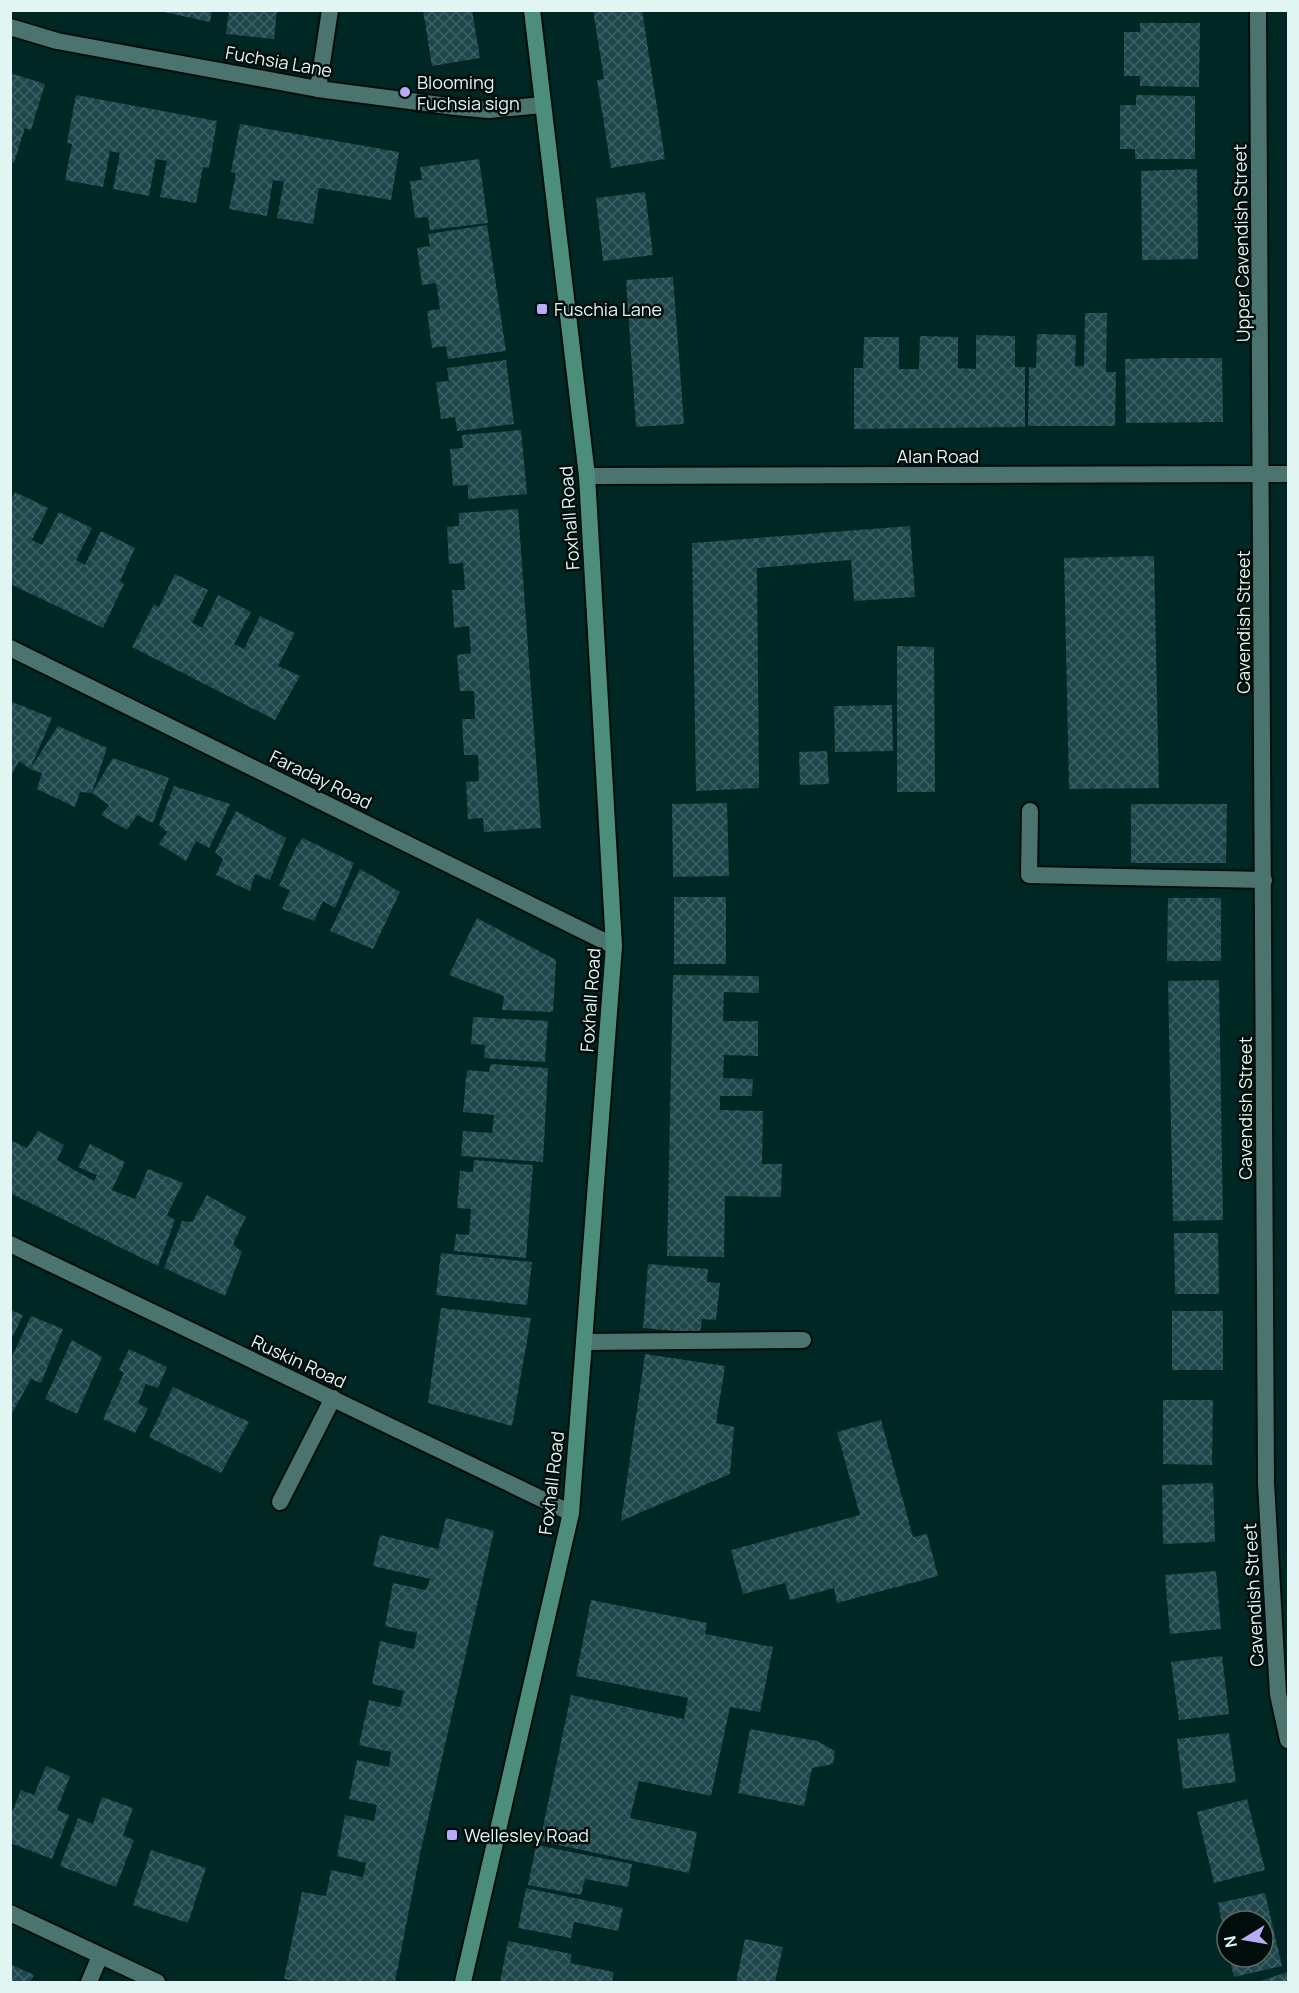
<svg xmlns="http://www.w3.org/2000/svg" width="1299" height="1993" viewBox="0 0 1299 1993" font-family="Manrope,sans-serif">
	<defs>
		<pattern id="building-cross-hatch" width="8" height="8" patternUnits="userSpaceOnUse" patternTransform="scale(1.5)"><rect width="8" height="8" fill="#1e464b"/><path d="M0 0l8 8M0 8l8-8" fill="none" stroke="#3e6165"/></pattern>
	</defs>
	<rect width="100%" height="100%" fill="#002723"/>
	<!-- building -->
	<g fill="url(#building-cross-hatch)">
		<polygon points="155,10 212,10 210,22"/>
		<polygon points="229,10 277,10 274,39 226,34"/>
		<polygon points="423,10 472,10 480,58 432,66"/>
		<polygon points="593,10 642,10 665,159 611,168 597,80 604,79"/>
		<polygon points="1140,23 1200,23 1199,87 1140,86 1140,76 1124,76 1124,32 1140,32"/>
		<polygon points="10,73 45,84 31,130 25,128 14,163 10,162"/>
		<polygon points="76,95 217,121 209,168 203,167 196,203 160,197 167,161 162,160 156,159 149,196 113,189 120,153 110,151 103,187 65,180 72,144 67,143"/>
		<polygon points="1136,95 1195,96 1195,159 1135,159 1135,149 1120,149 1120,105 1136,105"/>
		<polygon points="240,124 399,152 391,200 319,188 313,224 277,218 284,182 273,180 267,216 229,209 236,173 231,172"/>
		<polygon points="479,159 488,223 430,230 428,217 415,218 410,181 422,180 420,167"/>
		<polygon points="1197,169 1198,259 1142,260 1141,171"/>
		<polygon points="645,192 653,255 603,261 596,198"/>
		<polygon points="487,225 506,351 448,359 446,346 432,348 427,311 440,309 436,283 422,285 417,248 430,246 428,234"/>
		<polygon points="673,277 684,424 636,427 626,280"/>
		<polygon points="1085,313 1107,313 1106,372 1116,372 1115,426 1028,426 1029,367 1036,368 1037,334 1076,335 1075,366 1084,366"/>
		<polygon points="976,335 1015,336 1015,367 1025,367 1025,427 854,429 854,368 863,368 864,337 899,337 899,369 919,369 920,336 958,337 958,368 976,369"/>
		<polygon points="1169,358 1222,358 1223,422 1126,423 1125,359"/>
		<polygon points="506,360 514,424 457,431 455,417 441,419 436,382 449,381 447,368"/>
		<polygon points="521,430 527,494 468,499 468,485 453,486 450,449 463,448 462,435"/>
		<polygon points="15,492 48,508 32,540 42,545 59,512 92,528 76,560 85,565 101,531 135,548 120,581 124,584 103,628 10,584 10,501"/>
		<polygon points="518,509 541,828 484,832 483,818 468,819 466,782 479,781 478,755 464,755 462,719 475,719 474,691 460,691 457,655 471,653 469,626 454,628 452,590 465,590 464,576 463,563 449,564 447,527 459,526 459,513"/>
		<polygon points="910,526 915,597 854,601 851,560 757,568 759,788 696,791 692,543"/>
		<polygon points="1154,556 1159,788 1069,789 1064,558"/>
		<polygon points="175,574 208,590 192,623 197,625 202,628 218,595 251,612 234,644 244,649 260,616 295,633 278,666 300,676 275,720 132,647 154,604 159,607"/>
		<polygon points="897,646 934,647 935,792 897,792"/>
		<polygon points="10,701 52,718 30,769 19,761 10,778"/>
		<polygon points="892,705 893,751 835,752 834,706"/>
		<polygon points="58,726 107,748 92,793 80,792 75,807 37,789 42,773 30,769"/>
		<polygon points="827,751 829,784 800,785 799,752"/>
		<polygon points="113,758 169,778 153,823 137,815 127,830 101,815 109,805 92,793"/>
		<polygon points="174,786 230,804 209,848 196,841 186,861 159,844 167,832 159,825"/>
		<polygon points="727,803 729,876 673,877 672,804"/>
		<polygon points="1131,804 1227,804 1226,863 1131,863"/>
		<polygon points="236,811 286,838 270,880 255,874 250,891 216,875 223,859 215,852"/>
		<polygon points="303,838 354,863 335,908 323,901 314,921 282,909 290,890 279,886 296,847"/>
		<polygon points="360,869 400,892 373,949 330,931"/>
		<rect x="674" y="897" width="52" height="67"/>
		<polygon points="1168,898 1221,898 1221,961 1167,961"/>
		<polygon points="477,918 556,960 553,1012 502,1010 504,996 449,975"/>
		<polygon points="673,975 759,976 759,993 724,992 723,1021 758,1021 758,1056 724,1055 723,1078 753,1079 752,1096 720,1096 720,1110 763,1111 762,1164 782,1164 781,1197 725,1196 724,1257 667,1256"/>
		<polygon points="1219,980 1223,1220 1173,1221 1168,981"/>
		<polygon points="473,1017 548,1021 545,1062 484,1058 485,1045 471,1044"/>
		<polygon points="491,1064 548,1068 543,1162 461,1156 463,1131 492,1133 494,1115 463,1112 467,1070 489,1072"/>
		<polygon points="38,1131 64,1145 57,1160 94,1181 97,1175 78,1167 90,1144 125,1162 112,1190 135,1199 148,1169 183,1183 167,1215 175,1220 158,1266 10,1193 10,1145 12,1141 27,1148"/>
		<polygon points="474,1160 533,1165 526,1258 454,1251 456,1234 469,1235 470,1223 471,1209 457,1208 460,1171 473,1172"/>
		<polygon points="207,1195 246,1217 233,1244 242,1252 225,1296 164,1268 182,1221 192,1222"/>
		<polygon points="1174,1233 1218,1233 1219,1294 1175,1294"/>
		<polygon points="441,1253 532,1262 527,1305 436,1295"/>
		<polygon points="648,1264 708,1269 707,1282 720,1283 716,1320 702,1319 700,1333 643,1328"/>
		<polygon points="441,1308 531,1318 512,1426 428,1403"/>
		<polygon points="10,1310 23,1315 10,1342"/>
		<rect x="1172" y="1311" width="51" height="59"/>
		<polygon points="31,1316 63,1329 41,1383 31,1379 10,1417 10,1361"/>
		<polygon points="72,1340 102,1357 77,1414 45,1399"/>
		<polygon points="129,1349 167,1367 158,1388 146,1384 138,1403 148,1409 135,1433 103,1419 124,1373 119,1370"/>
		<polygon points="645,1354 725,1366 716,1423 734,1427 730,1474 621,1521"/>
		<polygon points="173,1387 249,1422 221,1473 149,1437"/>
		<polygon points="1163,1400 1213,1400 1212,1465 1163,1464"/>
		<polygon points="881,1420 913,1537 927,1534 938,1576 837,1603 834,1588 790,1600 785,1583 743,1594 731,1550 860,1515 837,1432"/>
		<polygon points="1213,1483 1215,1542 1163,1544 1162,1485"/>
		<polygon points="446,1518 494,1531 420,1854 395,1982 300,1982 284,1979 302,1892 326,1896 331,1870 363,1877 366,1863 337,1856 345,1815 374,1821 377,1805 349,1799 357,1760 389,1767 390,1758 391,1752 359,1745 369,1700 400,1707 404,1691 372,1684 380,1641 414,1649 417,1633 385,1626 393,1583 426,1590 430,1579 373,1566 380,1535 438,1549"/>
		<polygon points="1216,1571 1221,1629 1170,1634 1165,1575"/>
		<polygon points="591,1600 707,1623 705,1634 773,1647 760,1712 730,1707 711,1796 639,1781 630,1818 697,1832 689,1873 540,1841 571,1695 684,1719 688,1698 576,1676"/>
		<polygon points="1222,1656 1229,1714 1179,1720 1171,1662"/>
		<polygon points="750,1729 817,1741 835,1751 833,1764 812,1768 804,1806 738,1793"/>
		<polygon points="1229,1733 1236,1782 1183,1789 1177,1739"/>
		<polygon points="46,1766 70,1776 57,1810 69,1815 52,1859 10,1843 10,1817 21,1790 34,1795"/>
		<polygon points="102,1797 133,1808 123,1835 134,1840 116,1887 60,1866 78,1818 93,1824"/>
		<polygon points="1247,1799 1265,1870 1214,1883 1197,1812"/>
		<polygon points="536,1845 632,1864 628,1887 585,1879 581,1895 528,1885"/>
		<polygon points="151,1850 206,1868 188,1923 133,1905"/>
		<polygon points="526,1888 623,1908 618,1931 574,1922 571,1938 518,1928"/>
		<polygon points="1265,1893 1282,1966 1234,1977 1229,1957 1263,1957 1263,1921 1227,1921 1226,1942 1218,1903"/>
		<polygon points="745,1939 783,1947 775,1982 736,1982"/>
		<polygon points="508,1941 572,1954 570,1963 614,1972 612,1982 500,1982"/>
		<polygon points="10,1964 34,1975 30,1982 10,1982"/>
		<polygon points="1288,1972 1288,1982 1257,1982"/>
	</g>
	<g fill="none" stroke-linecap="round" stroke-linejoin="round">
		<!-- service casing -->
		<g stroke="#000e0b" stroke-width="20">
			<g id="service">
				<polyline points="318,89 330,10"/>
				<polyline points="1030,811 1029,875 1264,880"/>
				<polyline points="584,1342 803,1340"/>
				<polyline points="280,1502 333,1398"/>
			</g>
		</g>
		<!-- minor casing -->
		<g stroke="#000e0b" stroke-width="20">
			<g id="minor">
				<polyline points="1258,10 1266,1483 1278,1694 1288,1740"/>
				<polyline points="10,27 57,41 318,89 456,107 489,110 543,105"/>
				<polyline points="587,476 1288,474"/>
				<polyline points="10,648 614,946"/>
				<polyline points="10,1244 571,1513"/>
				<polyline points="10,1913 157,1982"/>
				<polyline points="89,1982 100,1956"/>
			</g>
		</g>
		<!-- secondary casing -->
		<g stroke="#000e0b" stroke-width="20">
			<polyline id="secondary" points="463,1982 571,1513 614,946 587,476 532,10"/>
		</g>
		<!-- service -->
		<use href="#service" stroke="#4c746e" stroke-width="16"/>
		<!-- minor -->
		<use href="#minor" stroke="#4c746e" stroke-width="16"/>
		<!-- secondary -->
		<use href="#secondary" stroke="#4c8e7b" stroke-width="16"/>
	</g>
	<!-- markers -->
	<g fill="#b9abf7" stroke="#010d0b" stroke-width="2">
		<circle cx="405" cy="92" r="6"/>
		<rect x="536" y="303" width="12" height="12" rx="3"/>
		<rect x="446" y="1829" width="12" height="12" rx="3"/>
	</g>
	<g text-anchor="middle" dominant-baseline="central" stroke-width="5" stroke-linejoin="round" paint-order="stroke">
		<!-- street labels -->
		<g font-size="18" fill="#e1f6f3" stroke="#010d0b">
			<text transform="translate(279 61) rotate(10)">Fuchsia Lane</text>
			<text transform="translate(1241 243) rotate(-91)">Upper Cavendish Street</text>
			<text x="938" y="456">Alan Road</text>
			<text transform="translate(569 518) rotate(-94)">Foxhall Road</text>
			<text transform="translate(1243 622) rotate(-90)">Cavendish Street</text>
			<text transform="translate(321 779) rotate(26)">Faraday Road</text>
			<text transform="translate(590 1000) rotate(-86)">Foxhall Road</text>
			<text transform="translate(1245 1108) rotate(-90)">Cavendish Street</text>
			<text transform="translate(299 1361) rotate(25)">Ruskin Road</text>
			<text transform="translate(551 1483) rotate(-83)">Foxhall Road</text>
			<text transform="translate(1253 1595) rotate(-93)">Cavendish Street</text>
		</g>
		<!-- poi labels -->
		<g font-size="18" fill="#e1f6f3" stroke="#010d0b" text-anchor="start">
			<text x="417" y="82">Blooming<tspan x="417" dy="21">Fuchsia sign</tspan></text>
			<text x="554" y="309">Fuschia Lane</text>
			<text x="464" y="1835">Wellesley Road</text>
		</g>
	</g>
	<!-- border -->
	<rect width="1299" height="1993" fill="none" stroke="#e1f6f3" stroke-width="24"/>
	<!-- north arrow -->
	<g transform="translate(1245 1939) rotate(259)"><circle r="28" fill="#010d0b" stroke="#5b6a68" stroke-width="1.5"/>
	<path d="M0-4.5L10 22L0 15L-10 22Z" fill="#b9abf7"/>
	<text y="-9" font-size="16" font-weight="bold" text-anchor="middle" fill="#e1f6f3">N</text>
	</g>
</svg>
